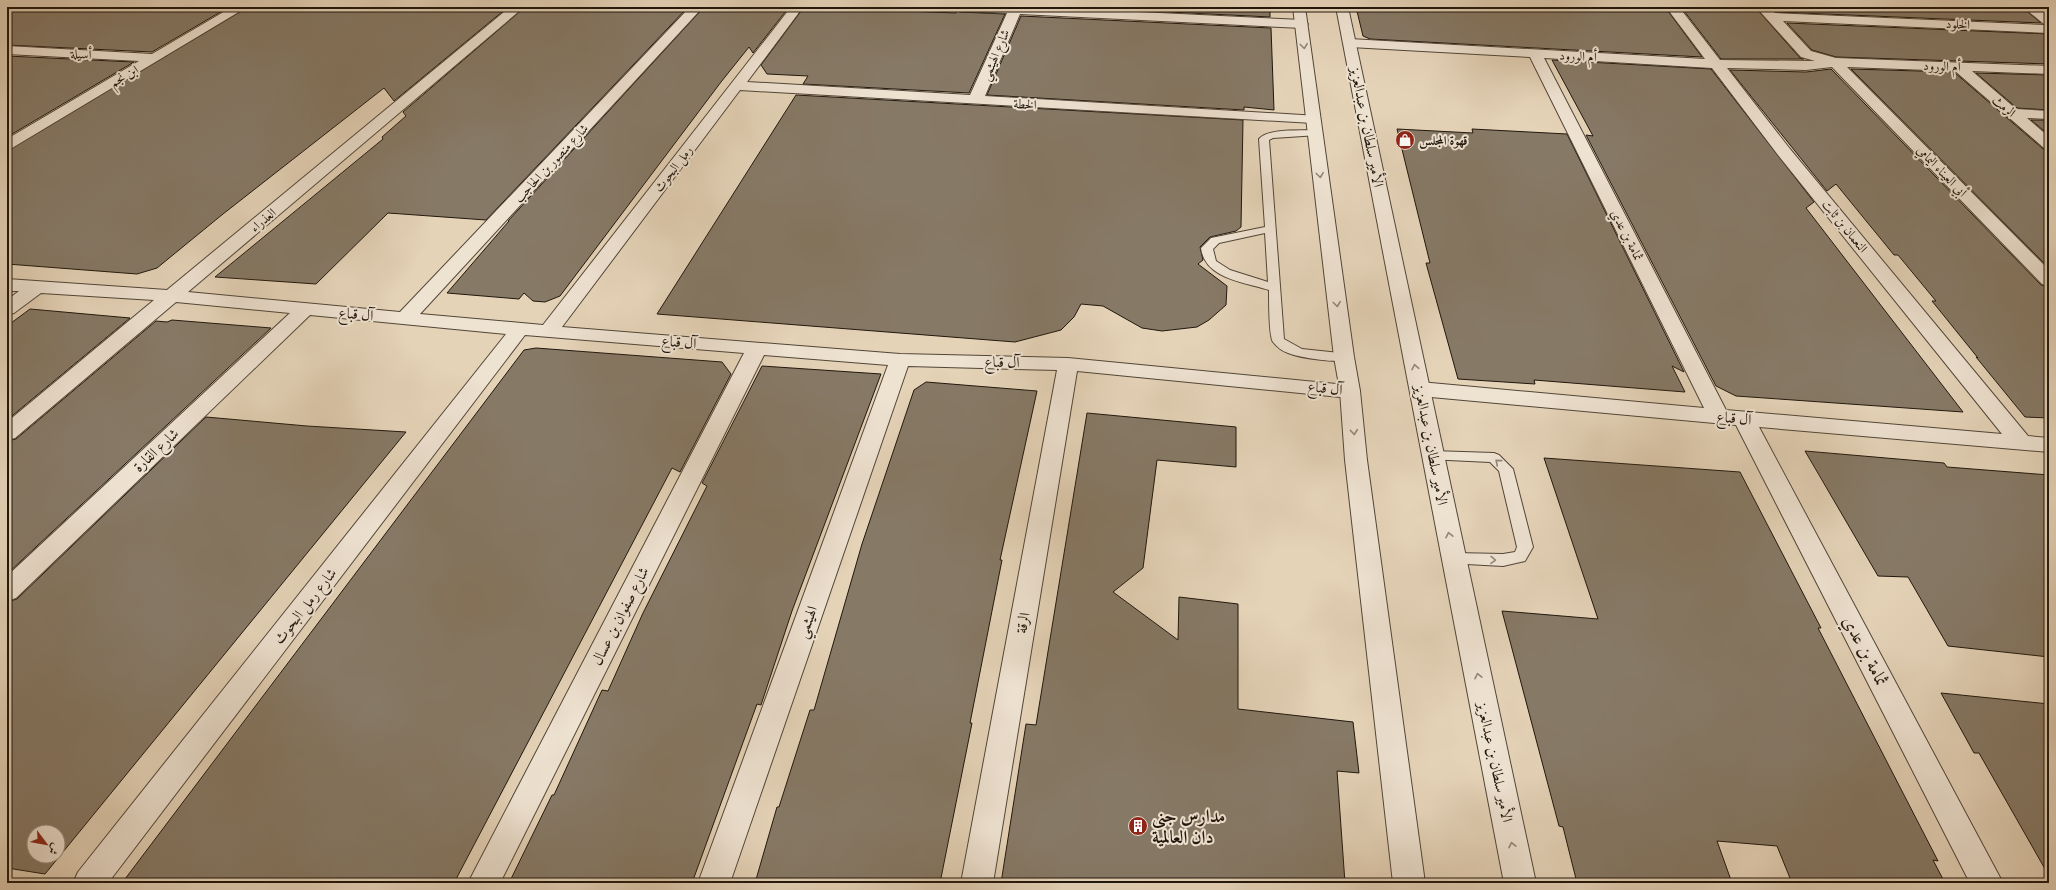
<svg xmlns="http://www.w3.org/2000/svg" width="2056" height="890" viewBox="0 0 2056 890" font-family="'IM FELL French Canon',Amiri,serif">
	<rect width="100%" height="100%" fill="#e5d3b8"/>
	<filter id="stains"><feTurbulence type="fractalNoise" baseFrequency=".005" numOctaves="4"/><feColorMatrix values="0 0 0 0 .2 0 0 0 0 .09 0 0 0 0 .02 0 0 0 .5 -.17"/></filter>
	<radialGradient id="worn" r=".72"><stop offset=".6" stop-color="#630" stop-opacity="0"/><stop offset="1" stop-color="#630" stop-opacity=".3"/></radialGradient>
	<!-- building -->
	<g fill="#867966" stroke="#20170d" fill-rule="evenodd">
		<polygon points="7,7 229,7 152,52 7,45"/>
		<polygon points="248,7 508,7 394,101 384,88 223,214 157,268 137,274 7,264 7,151"/>
		<polygon points="525,7 688,7 486,220 388,213 316,284 215,277 383,139 382,137 406,116 403,112"/>
		<polygon points="704,7 789,7 753,53 749,47 721,82 560,296 545,302 533,301 524,293 519,299 447,293 509,221 508,221"/>
		<polygon points="804,7 956,13 956,10 960,12 1005,14 969,93 803,84 808,76 767,74 761,65"/>
		<polygon points="1067,7 1270,7 1270,17"/>
		<polygon points="1356,7 1665,7 1702,57 1370,39 1363,36"/>
		<polygon points="1681,7 1755,7 1800,58 1804,59 1721,59"/>
		<polygon points="1771,7 2022,7 2041,23 1776,12"/>
		<polygon points="1021,16 1271,28 1274,110 1244,107 1244,110 987,95"/>
		<polygon points="1787,23 2049,34 2049,64 1836,57 1812,50"/>
		<polygon points="7,56 134,62 7,137"/>
		<polygon points="1552,60 1711,69 1814,202 1806,208 1963,412 1736,396 1716,386 1586,135 1593,136"/>
		<polygon points="1831,69 2041,285 2049,287 2049,418 2025,417 1976,357 1978,358 1932,301 1936,301 1898,255 1894,255 1836,184 1827,191 1730,70 1806,72"/>
		<polygon points="1851,69 1954,72 2043,149 2049,151 2049,268"/>
		<polygon points="1976,73 2049,75 2049,110 2017,108"/>
		<polygon points="796,95 1243,120 1241,227 1236,231 1210,237 1200,247 1203,260 1198,264 1227,286 1226,305 1209,320 1197,327 1162,331 1142,328 1103,306 1081,304 1074,317 1061,330 1015,342 657,314"/>
		<polygon points="2031,120 2049,120 2049,135"/>
		<polygon points="1397,129 1473,133 1472,129 1567,134 1684,372 1672,366 1685,392 1534,380 1535,384 1458,379 1426,263 1430,263"/>
		<polygon points="30,309 130,318 7,420 7,326"/>
		<polygon points="172,320 271,328 7,574 7,441 16,439 156,321 167,322"/>
		<polygon points="536,348 722,362 731,374 680,472 672,468 454,883 122,883 524,350"/>
		<polygon points="762,366 881,374 792,611 761,705 757,704 692,883 509,883 552,795 554,795 602,690 608,691 643,613 707,486 702,483"/>
		<polygon points="926,382 1037,391 1000,560 1002,560 970,723 972,723 940,883 755,883 777,807 779,807 810,710 814,710 862,544 914,390"/>
		<polygon points="1087,413 1236,427 1236,467 1157,460 1143,568 1113,592 1178,640 1179,597 1238,604 1238,709 1353,722 1359,773 1337,771 1345,883 1001,883 1026,724 1036,725"/>
		<path d="M206,417L307,426L406,432L45,874L7,868V602L17,599ZM34,832H58V856H34Z"/>
		<polygon points="1805,451 1944,463 1947,467 2049,475 2049,657 1948,646 1908,577 1878,576"/>
		<polygon points="1544,458 1740,472 1821,628 1818,628 1938,861 1933,860 1945,883 1792,883 1777,846 1717,841 1732,883 1577,883 1563,827 1559,826 1502,611 1598,619"/>
		<polygon points="1941,693 2049,704 2049,876 1979,753 1974,753"/>
	</g>
	<g fill="none" stroke-linecap="round" stroke-linejoin="round">
		<!-- service casing -->
		<g stroke="#514638" stroke-width="2">
			<g id="service">
				<path d="M1315,130L1318,131V135L1273,138L1269,140L1284,339L1302,349L1349,354L1350,357C1344,366 1298,357 1288,353C1282,351 1277,347 1273,342C1269,337 1269,299 1269,290C1244,282 1205,279 1201,248L1211,238L1265,227L1259,139C1268,128 1301,131 1315,130ZM1265,233L1268,282L1230,270L1216,261L1213,249L1219,243Z"/>
				<polygon points="1432,451 1494,453 1499,455 1513,469 1533,547 1525,561 1503,566 1448,563 1446,559 1448,555 1454,553 1503,554 1515,552 1517,547 1499,471 1490,462 1427,459 1425,456 1427,453"/>
			</g>
		</g>
		<!-- minor casing -->
		<g stroke="#514638" stroke-width="2">
			<g id="minor">
				<polygon points="232,7 247,7 12,148 7,150 7,139 139,61 7,54 7,46 152,54"/>
				<polygon points="510,7 524,7 188,292 400,312 690,7 703,7 420,314 543,325 791,7 803,7 747,82 970,95 1007,13 960,11 954,7 1036,7 1302,20 1308,24 1302,28 1020,14 985,96 1318,116 1320,119 1318,122 1313,123 740,90 562,327 900,354 1068,358 1357,386 1360,391 1357,396 1350,398 1077,371 993,883 961,883 1057,370 908,366 730,883 698,883 888,365 764,355 500,883 468,883 744,353 525,335 108,883 73,883 78,872 506,334 310,315 16,598 7,601 7,576 290,313 176,302 15,438 7,440 7,422 154,300 41,293 14,313 7,315 7,300 19,291 7,291 7,279 167,290"/>
				<path d="M1666,7H1679L1720,60L1815,61L1801,57L1756,7H1769L1775,13L2045,25L2023,7H2037L2049,16V33L1783,21L1811,51L1836,58L2049,66V74L1972,71L2016,109L2049,111V119L2027,118L2049,137V150L2044,148L1955,71L1847,67L2049,270V286L2042,284L1832,67L1806,70L1727,68L1790,149L2028,436L2049,438V452L1759,427L2003,883H1970L1736,425L1420,396L1413,394L1410,389L1413,384L1420,382L1704,408L1530,57L1350,47L1343,43L1350,39L1705,59ZM1544,58L1712,68L1778,155L2002,434L1726,410Z"/>
			</g>
		</g>
		<!-- tertiary casing -->
		<g stroke="#514638" stroke-width="2">
			<g id="tertiary">
				<polygon points="1293,7 1305,7 1354,357 1360,391 1367,460 1425,883 1393,883 1345,460 1340,391 1334,357"/>
				<polygon points="1336,7 1348,7 1536,883 1504,883"/>
			</g>
		</g>
		<!-- service -->
		<use href="#service" fill="#eee2d1" fill-rule="evenodd"/>
		<!-- minor -->
		<use href="#minor" fill="#eee2d1" fill-rule="evenodd"/>
		<!-- tertiary -->
		<use href="#tertiary" fill="#eee2d1" fill-rule="evenodd"/>
	</g>
	<!-- one-way arrows -->
	<defs><path id="oneway-chevron" d="M-2-3.5L2.5 0L-2 3.5" fill="none" stroke-width="1.6" stroke-linecap="round" stroke-linejoin="round"/></defs>
	<g stroke="#918779">
		<use href="#oneway-chevron" transform="translate(1304 46) rotate(83)"/>
		<use href="#oneway-chevron" transform="translate(1320 175) rotate(83)"/>
		<use href="#oneway-chevron" transform="translate(1337 304) rotate(83)"/>
		<use href="#oneway-chevron" transform="translate(1415 367) rotate(-101)"/>
		<use href="#oneway-chevron" transform="translate(1354 432) rotate(85)"/>
		<use href="#oneway-chevron" transform="translate(1498 462) rotate(-140)"/>
		<use href="#oneway-chevron" transform="translate(1449 535) rotate(-102)"/>
		<use href="#oneway-chevron" transform="translate(1493 560) rotate(1)"/>
		<use href="#oneway-chevron" transform="translate(1478 676) rotate(-102)"/>
		<use href="#oneway-chevron" transform="translate(1512 845) rotate(-102)"/>
	</g>
	<!-- icons -->
	<defs>
		<g id="shop-disc" transform="scale(1)"><circle r="9.5" fill="#8f2418" stroke="#eee2d1"/><path d="M-5-2.5h2.3a2.7 3.5 0 0 1 5.4 0H5L5.5 6h-11ZM-1.5-2.5h3a1.5 2.3 0 0 0-3 0Z" fill="#fff"/></g>
		<g id="building-disc" transform="scale(1)"><circle r="9.5" fill="#8f2418" stroke="#eee2d1"/><path d="M-4-6H4V6H1V3H-1V6H-4ZM-2.5-4.3h1.7v1.8h-1.7ZM.8-4.3h1.7v1.8H.8ZM-2.5-1h1.7V.8h-1.7ZM.8-1h1.7V.8H.8Z" fill="#fff"/></g>
	</defs>
	<g fill-rule="evenodd">
		<use href="#shop-disc" x="1405" y="140"/>
		<use href="#building-disc" x="1138" y="826"/>
	</g>
	<g text-anchor="middle" dominant-baseline="central" stroke-width="4" stroke-linejoin="round" paint-order="stroke">
		<!-- far-street labels -->
		<g font-size="13" fill="#20170d" stroke="#eee2d1">
			<text transform="translate(1958 24) rotate(3)">الخلود</text>
			<text transform="translate(81 54) rotate(3)">أسيلة</text>
			<text transform="translate(995 55) rotate(-67)">شارع الهيثمي</text>
			<text transform="translate(1578 56) rotate(3)">أم الورود</text>
			<text transform="translate(1942 66) rotate(2)">أم الورود</text>
			<text transform="translate(124 76) rotate(-30)">ابن نجم</text>
			<text transform="translate(1025 104) rotate(3)">الخطة</text>
			<text transform="translate(2004 106) rotate(41)">الرمث</text>
			<text transform="translate(551 163) rotate(-47)">شارع منصور بن الحاجب</text>
			<text transform="translate(673 169) rotate(-53)">رمل البحوث</text>
			<text transform="translate(1942 171) rotate(46)">أبي العيناء اليمامي</text>
			<text transform="translate(263 220) rotate(-40)">العذراء</text>
			<text transform="translate(1845 226) rotate(51)">النعمان بن ثابت</text>
			<text transform="translate(1627 235) rotate(63)">ثمامة بن عدي</text>
		</g>
		<!-- far-poi labels -->
		<g font-size="13" font-weight="bold" fill="#20170d" stroke="#eee2d1" text-anchor="start">
			<text x="1419" y="140">قهوة المجلس</text>
		</g>
		<!-- street labels -->
		<g font-size="15" fill="#20170d" stroke="#eee2d1">
			<text transform="translate(1367 127) rotate(79)">الأمير سلطان بن عبدالعزيز</text>
			<text transform="translate(356 314) rotate(5)">آل قباع</text>
			<text transform="translate(679 342) rotate(5)">آل قباع</text>
			<text transform="translate(1002 362) rotate(1)">آل قباع</text>
			<text transform="translate(1325 388) rotate(6)">آل قباع</text>
			<text transform="translate(1734 418) rotate(5)">آل قباع</text>
			<text transform="translate(1431 445) rotate(79)">الأمير سلطان بن عبدالعزيز</text>
			<text transform="translate(156 450) rotate(-43)">شارع القارة</text>
			<text transform="translate(305 606) rotate(-52)">شارع رمل البحوث</text>
			<text transform="translate(620 616) rotate(-63)">شارع صفوان بن عسال</text>
			<text transform="translate(807 622) rotate(-70)">الهيثمي</text>
			<text transform="translate(1023 623) rotate(-80)">الرقة</text>
			<text transform="translate(1495 762) rotate(78)">الأمير سلطان بن عبدالعزيز</text>
		</g>
		<!-- near-street labels -->
		<g font-size="18" fill="#20170d" stroke="#eee2d1">
			<text transform="translate(1865 651) rotate(62)">ثمامة بن عدي</text>
		</g>
		<!-- near-poi labels -->
		<g font-size="18" font-weight="bold" fill="#20170d" stroke="#eee2d1" text-anchor="start">
			<text x="1152" y="816">مدارس جنى<tspan x="1152" dy="21">دان العالمية</tspan></text>
		</g>
	</g>
	<!-- margin -->
	<rect width="2056" height="890" fill="none" stroke="#e5d3b8" stroke-width="24"/>
	<rect x="8" y="8" width="2040" height="874" fill="none" stroke="#20170d" stroke-width="2"/>
	<rect x="12" y="12" width="2032" height="866" fill="none" stroke="#20170d"/>
	<!-- north arrow -->
	<g transform="translate(46 844) rotate(122)"><circle r="19" fill="#eee2d1" stroke="#9c9183"/>
	<path d="M0-3L7 15L0 10L-7 15Z" fill="#8f2418"/>
	<text y="-6" font-size="11" font-weight="bold" text-anchor="middle" fill="#20170d">ش</text>
	</g>
	<rect width="100%" height="100%" filter="url(#stains)"/>
	<rect width="100%" height="100%" fill="url(#worn)"/>
</svg>
